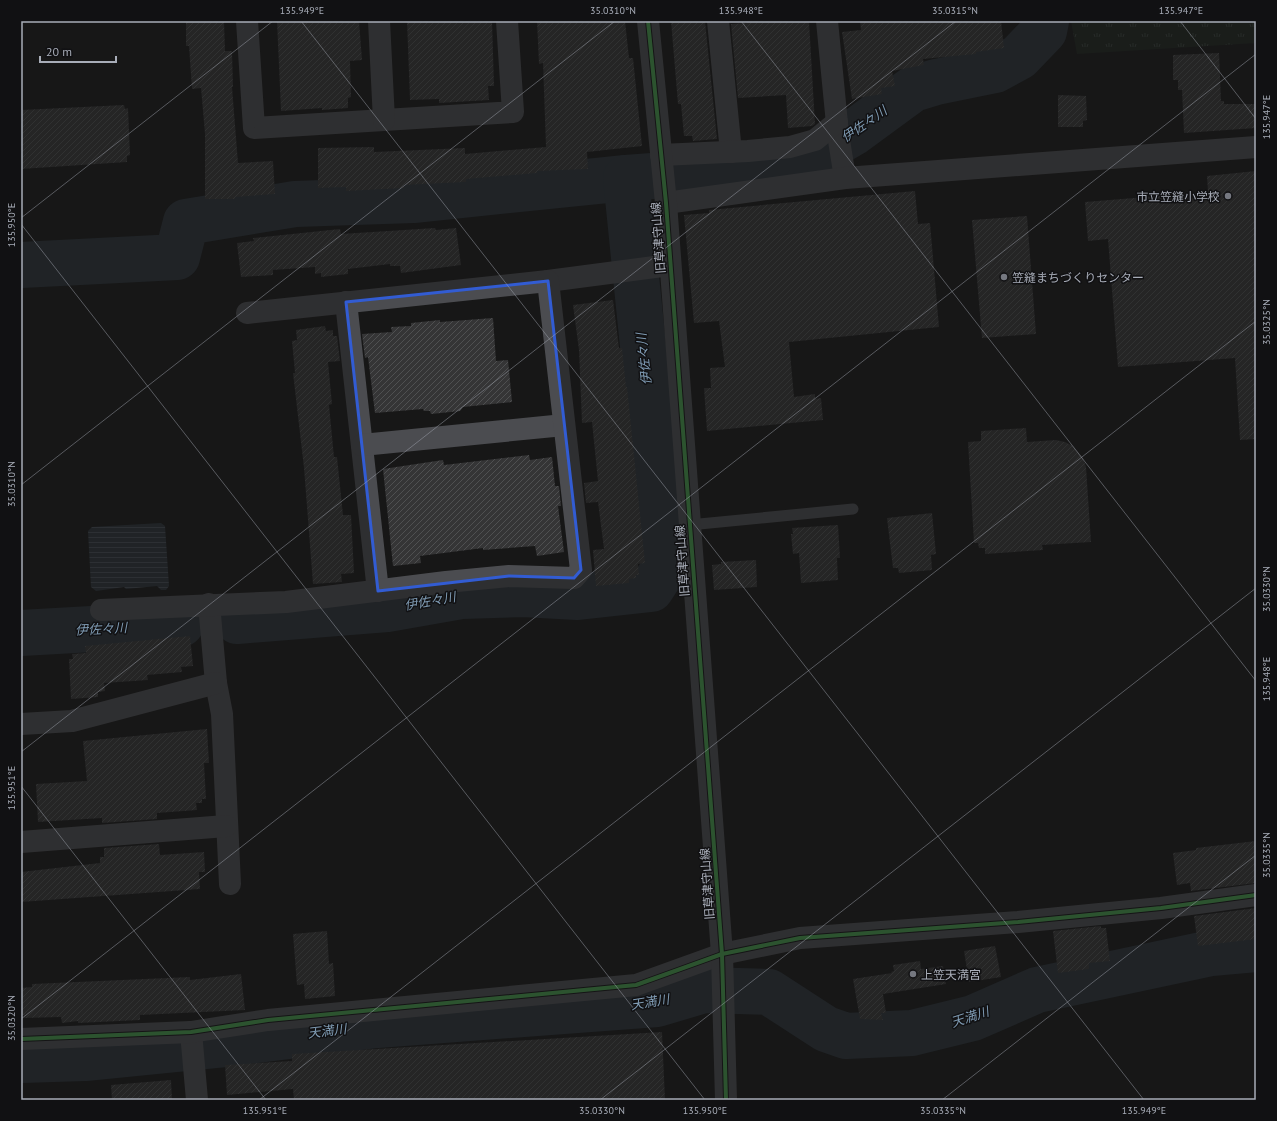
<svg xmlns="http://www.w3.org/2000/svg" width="1277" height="1121" viewBox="0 0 1277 1121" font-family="'PT Sans','Noto Sans JP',sans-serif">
	<defs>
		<pattern id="park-tufts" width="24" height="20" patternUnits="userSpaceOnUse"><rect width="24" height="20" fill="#1d241e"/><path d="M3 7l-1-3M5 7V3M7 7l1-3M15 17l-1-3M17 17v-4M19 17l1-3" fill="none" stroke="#3b413d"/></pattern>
		<pattern id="water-rules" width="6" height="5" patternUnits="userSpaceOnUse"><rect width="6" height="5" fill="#2a3239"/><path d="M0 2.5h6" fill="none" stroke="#464d54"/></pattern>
		<pattern id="building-hatch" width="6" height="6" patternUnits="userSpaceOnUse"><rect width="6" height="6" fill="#353536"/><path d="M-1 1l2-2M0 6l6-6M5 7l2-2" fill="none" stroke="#4f5051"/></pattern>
	</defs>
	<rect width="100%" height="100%" fill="#171717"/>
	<!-- park -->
	<polygon fill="url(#park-tufts)" points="1071,21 1256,21 1256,43 1077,54"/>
	<!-- water -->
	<polygon fill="url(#water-rules)" points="161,523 165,526 169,586 166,590 161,590 157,586 126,589 124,587 96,591 91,587 88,531 92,527"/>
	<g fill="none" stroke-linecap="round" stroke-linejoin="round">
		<!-- river -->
		<g stroke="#2a3239" stroke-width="46">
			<polyline points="21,265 177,257 186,222 295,204 413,200 626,178"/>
			<polyline points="237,621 387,609 461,596 523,594 578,597 651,589 664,569 662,533 626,178 772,167 805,161 853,133 913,89 936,82 995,70 1019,57 1044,31 1046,21"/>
			<polyline points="21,633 181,624"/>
			<polyline points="21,1060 85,1058 225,1044 377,1025 657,1004 704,990 769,992 826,1029 846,1036 912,1033 973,1018 1037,990 1211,953 1256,949"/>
		</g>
	</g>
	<!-- building -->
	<g fill="url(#building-hatch)">
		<polygon points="186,21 224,21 225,51 232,51 233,87 232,87 238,163 273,161 275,194 235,197 235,199 205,199 205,134 201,88 192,89 189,46 186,46"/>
		<polygon points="277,21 359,21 362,60 350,61 351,97 348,98 348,108 322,110 322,108 281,111"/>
		<polygon points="407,21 492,21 494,86 488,86 489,100 439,103 439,99 410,100"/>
		<polygon points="537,21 625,21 629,58 633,58 642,146 587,152 588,169 537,171 537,173 466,179 466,182 404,185 404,188 346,191 346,187 318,188 318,148 374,147 374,152 465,148 465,154 546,147 543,63 539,64"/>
		<polygon points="671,21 705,21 717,139 693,141 692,136 684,136 681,104 678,104"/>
		<polygon points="746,21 809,21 815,124 812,126 788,128 786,95 738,98 731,24 747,23"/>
		<polygon points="860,21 1001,21 1004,48 976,52 976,54 923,59 924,65 892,71 895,86 881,88 882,94 852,99 842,32 861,30"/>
		<polygon points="1219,53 1221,101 1224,101 1224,104 1256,104 1256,128 1184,133 1182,90 1178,90 1178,80 1173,80 1173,55"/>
		<polygon points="1058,95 1086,96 1087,120 1083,121 1083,127 1058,127"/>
		<polygon points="124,105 125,109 128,108 130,155 127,156 127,162 21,169 21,110"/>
		<polygon points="1256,171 1256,439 1240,440 1235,358 1118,367 1108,239 1088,241 1085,202 1208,192 1207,176"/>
		<polygon points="915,191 918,224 930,223 939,327 789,342 794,397 815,394 815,399 821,398 823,420 707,431 704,388 711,388 710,368 725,367 719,321 694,323 684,215 709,213 709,210"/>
		<polygon points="1027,216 1036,334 982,338 972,220"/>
		<polygon points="435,228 436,230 456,228 461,265 401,273 400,266 390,266 390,264 348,269 348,274 321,277 321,273 315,274 315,267 273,270 273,275 241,277 237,243 254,241 253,238 340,229 341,234"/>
		<polygon points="613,300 619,348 622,348 626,387 627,387 645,563 638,564 639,575 636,575 636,578 629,579 629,583 596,586 593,550 604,549 598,502 586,503 584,483 598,481 592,422 582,423 579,350 573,305"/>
		<polygon points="493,318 496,361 508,360 512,402 463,407 460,411 431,414 430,411 424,411 423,409 375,413 368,357 365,358 362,334 392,332 391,327 411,326 411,323 440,320 440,322"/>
		<polygon points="325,326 326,331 333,330 333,336 337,336 340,361 328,362 332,404 329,405 334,457 337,457 343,515 351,515 354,573 341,574 342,582 313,584 304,468 293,373 295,373 292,341 297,340 296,330"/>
		<polygon points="1026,428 1027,442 1056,440 1065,442 1073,446 1083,458 1086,467 1091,542 1042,545 1043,550 985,554 985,548 979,548 978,543 974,543 968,442 981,441 981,431"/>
		<polygon points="529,455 530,460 552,457 555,486 559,486 561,506 558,506 564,552 537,556 535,546 483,550 483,548 420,556 421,563 393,566 383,469 443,460 444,465"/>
		<polygon points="932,513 936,554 931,555 932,570 899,573 898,568 893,568 887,518"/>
		<polygon points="838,525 840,558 837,558 838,580 801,583 799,553 793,554 791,534 793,534 792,528"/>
		<polygon points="756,560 757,587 714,590 712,565 721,564 721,562"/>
		<polygon points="190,636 193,666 181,667 182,672 147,675 148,680 104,683 105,691 98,692 98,697 71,699 69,659 73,659 72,654 86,653 85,646"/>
		<polygon points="207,729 209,763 204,763 206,799 202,799 202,803 196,803 197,810 157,813 157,819 102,823 102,818 38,822 36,784 87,781 83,741"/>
		<polygon points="1256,841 1256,883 1191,891 1190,883 1177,885 1173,853 1196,850 1196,848"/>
		<polygon points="159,844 160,855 204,852 205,872 199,872 200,889 21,902 21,872 100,863 100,857 104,857 104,848"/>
		<polygon points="1256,908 1256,939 1198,946 1194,916"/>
		<polygon points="1101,926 1101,928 1106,928 1110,961 1089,963 1089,969 1058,973 1053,931"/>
		<polygon points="327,931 329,964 333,963 335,996 305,999 304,984 297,985 293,934"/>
		<polygon points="995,946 1001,977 969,982 964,951"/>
		<polygon points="920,961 921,969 943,966 946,984 883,994 886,1013 881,1013 883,1020 860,1019 853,979 892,973 891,972 894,971 893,965"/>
		<polygon points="241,974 245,1010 140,1015 140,1020 78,1023 78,1021 62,1023 61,1017 24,1018 24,1015 21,1015 21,988 32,987 32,984 190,977 190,980"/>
		<polygon points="662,1032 665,1100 294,1100 293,1089 227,1095 225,1065 292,1061 292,1054"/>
		<polygon points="171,1080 172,1100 112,1100 111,1085"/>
	</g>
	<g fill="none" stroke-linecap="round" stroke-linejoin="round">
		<!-- service -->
		<polyline stroke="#4b4c50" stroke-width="11" points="689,525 853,509"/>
		<!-- minor -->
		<g stroke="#4b4c50" stroke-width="22">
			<polyline points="247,21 254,128 513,112 507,21"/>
			<polyline points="379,21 384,120"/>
			<polyline points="718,21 731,152"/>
			<polyline points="827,21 838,134 845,178"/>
			<polyline points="661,155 748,151 790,147 815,140 837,122"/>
			<polyline points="666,203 845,178 1256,147"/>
			<polyline points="346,302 378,591"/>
			<polyline points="247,313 548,281 670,265"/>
			<polyline points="362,445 564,425"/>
			<polyline points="209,604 216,683 222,714 230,884"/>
			<polyline points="101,610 286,602 446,582 509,576 574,578 581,570 548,281"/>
			<polyline points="21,724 72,721 216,683"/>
			<polyline points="21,842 226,826"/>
			<polyline points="191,1032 197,1100"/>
			<polyline points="21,1039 191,1032 268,1020 636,985 722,954 800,938 1018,922 1161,908 1256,895"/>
		</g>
		<!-- tertiary -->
		<polyline stroke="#4b4c50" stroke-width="22" points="648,21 666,203 722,954 726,1100"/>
		<!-- cycleway casing -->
		<g stroke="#111113" stroke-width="6">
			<g id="cycleway">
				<polyline points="648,21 666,203 722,954 726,1100"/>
				<polyline points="21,1039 191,1032 268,1020 636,985 722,954 800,938 1018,922 1161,908 1256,895"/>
			</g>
		</g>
		<!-- cycleway -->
		<use href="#cycleway" stroke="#469c4c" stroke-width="4"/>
	</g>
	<!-- marked area -->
	<path d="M0 0H1277V1121H0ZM548,281L581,570L574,578L509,576L378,591L346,302Z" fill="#171717" fill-opacity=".55" fill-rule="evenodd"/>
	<path fill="none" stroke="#325cd3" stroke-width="3" stroke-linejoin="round" d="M548,281L581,570L574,578L509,576L378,591L346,302Z"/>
	<!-- ticks -->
	<path fill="none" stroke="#a8adb8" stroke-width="1" stroke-opacity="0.45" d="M301,21L1144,1100M741,21L1256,681M1180,21L1256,119M21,218L273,21M21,224L705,1100M21,485L615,21M21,752L956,21M21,786L266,1100M21,1019L1256,54M259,1100L1256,321M600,1100L1256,588M942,1100L1256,855"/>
	<!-- markers -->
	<g fill="#757880" stroke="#111113" stroke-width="1.5">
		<circle cx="1228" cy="196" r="4"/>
		<circle cx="1004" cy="277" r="4"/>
		<circle cx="913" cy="974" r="4"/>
	</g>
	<g text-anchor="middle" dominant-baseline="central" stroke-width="3" stroke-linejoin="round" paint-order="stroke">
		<!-- poi labels -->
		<g font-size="12" fill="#a8adb8" stroke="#111113" text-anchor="start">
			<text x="1220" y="196" text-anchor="end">市立笠縫小学校</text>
			<text x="1012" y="277">笠縫まちづくりセンター</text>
			<text x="921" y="974">上笠天満宮</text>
		</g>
		<!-- street labels -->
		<g font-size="12" fill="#a8adb8" stroke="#111113">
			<text transform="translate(658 238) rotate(-94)">旧草津守山線</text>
			<text transform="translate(682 561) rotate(-94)">旧草津守山線</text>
			<text transform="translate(707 884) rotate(-94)">旧草津守山線</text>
		</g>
		<!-- water labels -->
		<g font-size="13" font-style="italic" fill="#7f9bb3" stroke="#111113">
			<text transform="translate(864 124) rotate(-35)">伊佐々川</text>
			<text transform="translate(644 359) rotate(-96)">伊佐々川</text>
			<text transform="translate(430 601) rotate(-10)">伊佐々川</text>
			<text transform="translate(101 629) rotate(-3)">伊佐々川</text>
			<text transform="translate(650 1002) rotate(-9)">天満川</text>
			<text transform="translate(970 1017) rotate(-18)">天満川</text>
			<text transform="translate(327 1031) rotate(-7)">天満川</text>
		</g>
	</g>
	<!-- border -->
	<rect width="1277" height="1121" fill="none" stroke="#111113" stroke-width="44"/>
	<!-- scale -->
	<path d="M40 56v6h76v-6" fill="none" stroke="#a8adb8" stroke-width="2"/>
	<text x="46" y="56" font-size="12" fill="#a8adb8" stroke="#111113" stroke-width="3" paint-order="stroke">20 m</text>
	<rect x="22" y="22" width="1233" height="1077" fill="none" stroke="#a8adb8" stroke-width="1.5"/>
	<g font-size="10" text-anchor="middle" fill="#a8adb8">
		<text x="302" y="14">135.949°E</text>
		<text x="613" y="14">35.0310°N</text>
		<text x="741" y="14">135.948°E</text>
		<text x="955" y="14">35.0315°N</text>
		<text x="1181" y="14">135.947°E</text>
		<text transform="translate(1266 117) rotate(-90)" y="4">135.947°E</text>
		<text transform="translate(11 225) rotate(-90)" y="4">135.950°E</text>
		<text transform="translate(1266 322) rotate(-90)" y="4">35.0325°N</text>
		<text transform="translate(11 484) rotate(-90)" y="4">35.0310°N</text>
		<text transform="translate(1266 589) rotate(-90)" y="4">35.0330°N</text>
		<text transform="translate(1266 679) rotate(-90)" y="4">135.948°E</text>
		<text transform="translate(11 788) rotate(-90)" y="4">135.951°E</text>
		<text transform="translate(1266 855) rotate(-90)" y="4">35.0335°N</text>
		<text transform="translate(11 1018) rotate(-90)" y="4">35.0320°N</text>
		<text x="265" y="1114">135.951°E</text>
		<text x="602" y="1114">35.0330°N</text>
		<text x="705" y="1114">135.950°E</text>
		<text x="943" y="1114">35.0335°N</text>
		<text x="1144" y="1114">135.949°E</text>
	</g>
</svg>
